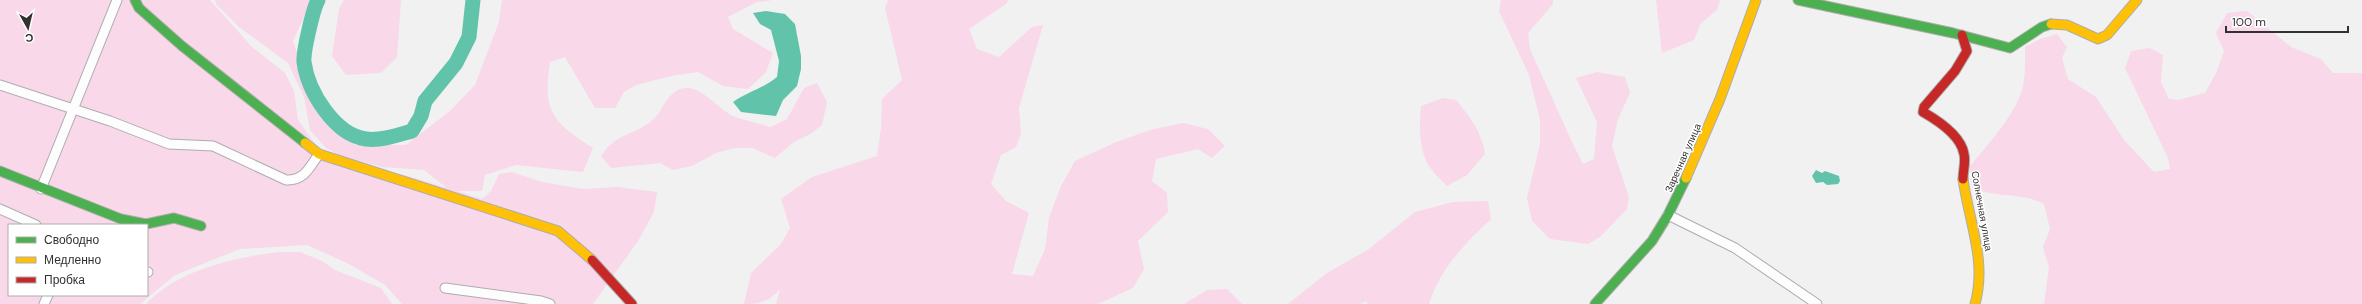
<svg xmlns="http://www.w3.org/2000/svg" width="2362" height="304" viewBox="0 0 2362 304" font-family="'DM Sans',sans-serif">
	<rect width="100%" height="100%" fill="#f2f1f1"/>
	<!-- green -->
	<g fill="#f8d8e9" fill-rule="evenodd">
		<path d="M0,0H210L252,47L285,73L294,91L298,120L325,157L408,176L447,188L424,170L382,167L341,156L326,148L310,130L304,97L288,63L239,27L216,4L215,0H312L293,41L322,119L355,145H406L451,110L475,85L499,22L502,0H773L757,2L728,17L733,29L773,53L766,72L748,89L723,86L698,72L671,76L636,85L624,92L615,108H595L565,57L550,62C542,112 553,122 593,148L583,172L516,165L485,175L482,191H457L482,199L491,191L499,174L512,172L542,182L584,189L617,187L657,192L654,212L638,241L593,304H402L385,285L349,264L307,245L240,249L175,275L140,304H0ZM9,225H147V295H9Z"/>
		<polygon points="344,0 401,0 397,57 381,73 346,75 332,56 339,9"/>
		<path d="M888,0H1009L1006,4L969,29L977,49L999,57L1032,27L1043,25L1019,108L1021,133L1016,147L1001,155L991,184L1006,201L1029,213L1012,274L1033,276L1045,249L1049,218L1061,186L1075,161L1114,143L1150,130L1183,123L1208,129L1225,146L1212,158L1198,149L1156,159L1152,181L1167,193L1168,212L1138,241L1144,269L1133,288L1098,304H776L780,289C770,301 759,304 744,304L751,273L781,244L790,228L781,199L812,177L877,156L881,128L882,99L902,80L885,8Z"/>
		<polygon points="1501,0 1553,0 1553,4 1528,33 1530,49 1571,140 1583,164 1594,159 1597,122 1576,78 1597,72 1625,77 1630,93 1618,119 1612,146 1629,197 1627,209 1600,237 1588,244 1550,239 1532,221 1527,198 1540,144 1540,120 1529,75 1499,11"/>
		<polygon points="1656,0 1720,0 1717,10 1701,23 1694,40 1662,53"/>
		<path d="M2247,11L2291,47L2321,59L2333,73H2362V304H2044L2049,267L2043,247L2050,229L2044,204C2019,191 1995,199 1972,187L1970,166C1988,144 2009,122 2020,96C2026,81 2025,63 2025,47L2040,39L2057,34L2067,47L2062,58L2068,79L2096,97L2124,140L2154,172L2170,169L2168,158L2125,68L2131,51L2150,48L2163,55L2161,82L2169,99L2178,100L2205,93L2216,73L2224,51L2216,33L2227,13Z"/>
		<path d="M817,83L827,102L822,125L812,133L794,142L775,158L752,148H734L716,153L692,166L673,170L660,163L611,168L601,156C615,134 631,136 650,122C662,113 662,104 670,96C694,72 715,109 735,117C747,121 759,123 770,127L787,119L804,88Z"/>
		<path d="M1443,98L1456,100C1470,117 1482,132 1485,154L1467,175L1447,186C1441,180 1433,172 1428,165C1419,148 1419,124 1421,106Z"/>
		<path d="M1488,201L1491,219C1464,244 1440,269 1429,304H1368L1366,301L1360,304H1288L1327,273L1369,249L1415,212L1453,202Z"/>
		<path d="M279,252H300L322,261L335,270L381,288L392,304H146C179,269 233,258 279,252Z"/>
		<polygon points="1227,289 1242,304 1184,304 1207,290"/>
	</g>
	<!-- water -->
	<g fill="#61c4aa">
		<path d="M766,11L785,14L795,24L801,56V69L797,86L783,100L776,116L741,112L733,102C747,92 764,88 777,77L779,61L771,30L760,24L753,13Z"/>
		<polygon points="1816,170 1822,173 1825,171 1839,176 1840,181 1838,184 1827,185 1823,182 1816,183 1812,176"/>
	</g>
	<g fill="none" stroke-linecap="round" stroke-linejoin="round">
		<!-- river -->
		<path stroke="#61c4aa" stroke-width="15" d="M318,0C313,9 303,52 304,62C308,92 335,135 366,139C381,141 398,135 412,131L421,116L425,101L456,63L469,37L473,0"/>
		<!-- street casing -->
		<g stroke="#aeadad" stroke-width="11">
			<g id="street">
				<path d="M0,85L110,121L169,144L213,146L286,180C304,181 309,168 319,154"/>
				<polyline points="41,189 117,0"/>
				<polyline points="0,209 36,225"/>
				<polyline points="1668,215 1735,248 1817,304"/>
				<polyline points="147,272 148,272"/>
				<polyline points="445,288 541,301 550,304"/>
				<polyline points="44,304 48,295"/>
			</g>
		</g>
		<!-- fast casing -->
		<g stroke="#aeadad" stroke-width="11">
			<g id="fast">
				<polyline points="135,0 139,8 182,46 305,143"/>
				<polyline points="1798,0 1953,33 2010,48 2042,27 2051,24"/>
				<polyline points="0,171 121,219 146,224 174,218 201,226"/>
				<polyline points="1595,304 1652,241 1668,215 1686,178"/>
			</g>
		</g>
		<!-- slow casing -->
		<g stroke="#aeadad" stroke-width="11">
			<g id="slow">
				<polyline points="2051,24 2067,25 2098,39 2107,35 2137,0"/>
				<polyline points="305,143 319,154 558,231 592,260"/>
				<polyline points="1686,178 1720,99 1756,0"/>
				<path d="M1963,179C1969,222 1987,261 1975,304"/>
			</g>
		</g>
		<!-- jam casing -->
		<g stroke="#aeadad" stroke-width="11">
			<g id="jam">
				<path d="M1962,35L1967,51L1955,71L1924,107L1923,112C1937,120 1961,136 1964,154C1966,162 1963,170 1963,179"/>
				<polyline points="592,260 632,304"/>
			</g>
		</g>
		<!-- street -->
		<use href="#street" stroke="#fdfdfd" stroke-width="9"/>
		<!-- fast -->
		<use href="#fast" stroke="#4caf50" stroke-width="9"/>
		<!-- slow -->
		<use href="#slow" stroke="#ffc107" stroke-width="9"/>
		<!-- jam -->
		<use href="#jam" stroke="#c62828" stroke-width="9"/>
	</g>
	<g text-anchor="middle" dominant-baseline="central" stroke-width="3" stroke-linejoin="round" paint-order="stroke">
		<!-- street labels -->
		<g font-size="10" fill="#323132" stroke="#fff">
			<text transform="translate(1683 158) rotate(-66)">Заречная улица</text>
			<text transform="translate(1982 211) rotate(80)">Солнечная улица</text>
		</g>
	</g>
	<!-- legend -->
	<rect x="8" y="224" width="140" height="72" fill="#ffffff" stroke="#adadad"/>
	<rect x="16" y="237" width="20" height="6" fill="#4caf50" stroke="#adadad"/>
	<text x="44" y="244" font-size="12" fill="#323132">Свободно</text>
	<rect x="16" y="257" width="20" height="6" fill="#ffc107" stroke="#adadad"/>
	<text x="44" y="264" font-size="12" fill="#323132">Медленно</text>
	<rect x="16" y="277" width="20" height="6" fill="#c62828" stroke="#adadad"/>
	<text x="44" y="284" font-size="12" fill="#323132">Пробка</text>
	<!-- north arrow -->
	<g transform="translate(28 28) rotate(172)" stroke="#ffffff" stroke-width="3" paint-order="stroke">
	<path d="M0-3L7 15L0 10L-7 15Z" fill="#323132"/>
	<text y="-6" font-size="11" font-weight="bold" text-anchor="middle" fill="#323132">С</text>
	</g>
	<!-- scale -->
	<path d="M2226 26v6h122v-6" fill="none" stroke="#323132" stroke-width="2"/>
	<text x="2232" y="26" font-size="12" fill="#323132" stroke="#ffffff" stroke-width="3" paint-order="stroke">100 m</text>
</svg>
